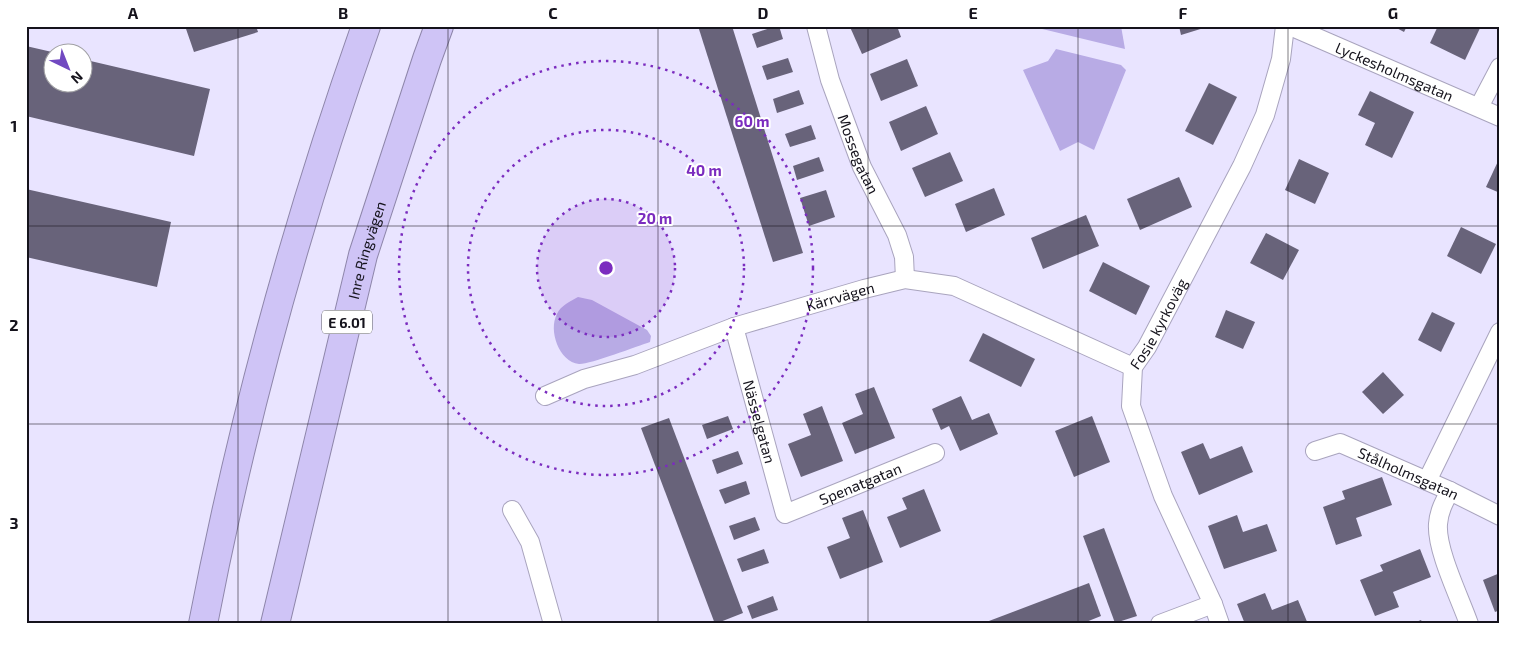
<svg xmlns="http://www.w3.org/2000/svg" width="1526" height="650" viewBox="0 0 1526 650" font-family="'Exo 2',sans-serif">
	<rect width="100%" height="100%" fill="#e9e4ff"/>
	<!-- green -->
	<g fill="#b8abe5">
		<polygon points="1030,26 1121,26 1125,49"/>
		<polygon points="1056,49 1121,65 1126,70 1094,150 1078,142 1060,151 1023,70 1048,61"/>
		<path d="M578,297L592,300L647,330L651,336L650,342C638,346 588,365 579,364C559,362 548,330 557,314C560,306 571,301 578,297Z"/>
	</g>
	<!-- building -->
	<g fill="#68637a">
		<polygon points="185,26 256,26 258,32 194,52"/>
		<polygon points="698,26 732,26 803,253 773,262"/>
		<polygon points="776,26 779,26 783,39 757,48 752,34"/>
		<polygon points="852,26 897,26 901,37 862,54 850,27"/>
		<polygon points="1179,26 1206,26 1207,27 1181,35"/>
		<polygon points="1393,26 1407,26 1404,32"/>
		<polygon points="1438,26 1481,26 1465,60 1430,43"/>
		<polygon points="26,46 52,52 52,82 82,82 82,59 210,89 194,156 26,116"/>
		<polygon points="788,58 793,72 767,80 762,66"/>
		<polygon points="907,59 918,86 881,101 870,74"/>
		<polygon points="1209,83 1237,97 1213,145 1185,131"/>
		<polygon points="799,90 804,104 777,113 773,99"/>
		<polygon points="1370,91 1414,112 1392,158 1365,145 1375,123 1358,115"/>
		<polygon points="926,106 938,134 901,151 889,122"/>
		<polygon points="811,125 816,139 790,147 785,134"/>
		<polygon points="950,152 963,181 925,197 912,168"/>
		<polygon points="819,157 824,171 797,180 793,166"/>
		<polygon points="1500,157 1500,193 1486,187"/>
		<polygon points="1299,159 1329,173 1315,204 1285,190"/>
		<polygon points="1179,177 1192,207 1140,230 1127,199"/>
		<polygon points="994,188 1005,215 966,232 955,204"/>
		<polygon points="26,189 171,222 157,287 26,257"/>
		<polygon points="826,190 835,217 809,226 800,198"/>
		<polygon points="1086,215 1099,246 1043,269 1031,238"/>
		<polygon points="1461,227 1496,244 1481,274 1447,256"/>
		<polygon points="1266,233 1299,250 1283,280 1250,263"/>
		<polygon points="1103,262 1150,286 1136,315 1089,291"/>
		<polygon points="1226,310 1255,322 1243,349 1215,337"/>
		<polygon points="1432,312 1455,323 1441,352 1418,340"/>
		<polygon points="983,333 1035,359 1021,387 969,361"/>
		<polygon points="1383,372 1404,395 1383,414 1362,392"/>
		<polygon points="874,387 895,438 855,454 842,423 863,414 855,394"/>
		<polygon points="961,396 972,420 989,413 998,434 960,451 949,426 941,430 932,409"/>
		<polygon points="822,406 843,461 801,477 788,444 811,435 803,414"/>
		<polygon points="728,416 733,429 707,439 702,425"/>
		<polygon points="1092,416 1110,462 1074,477 1055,431"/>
		<polygon points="669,418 743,613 715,624 641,428"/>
		<polygon points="1203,443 1210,459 1242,446 1253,472 1199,495 1181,452"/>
		<polygon points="738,451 743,464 717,474 712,460"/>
		<polygon points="1382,477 1392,505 1356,518 1362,536 1336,545 1323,507 1345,499 1342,491"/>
		<polygon points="746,481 750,494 725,504 719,490"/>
		<polygon points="924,489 941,531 900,548 887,517 907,509 902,498"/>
		<polygon points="863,510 883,562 840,579 827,547 850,538 842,518"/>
		<polygon points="1237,515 1243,532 1267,524 1277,551 1224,569 1208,526"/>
		<polygon points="755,517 760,530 734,540 729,526"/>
		<polygon points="1104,528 1137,616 1115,623 1083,536"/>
		<polygon points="764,549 769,563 742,572 737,559"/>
		<polygon points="1420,549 1431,577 1393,592 1399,607 1375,616 1360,580 1383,571 1380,565"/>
		<polygon points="1500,573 1500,610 1495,612 1483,580"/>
		<polygon points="1089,583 1101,616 1081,624 981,624"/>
		<polygon points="1265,593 1272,610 1298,600 1308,624 1245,624 1237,604"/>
		<polygon points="773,596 778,610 752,619 747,606"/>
		<polygon points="1421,620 1423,624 1411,624"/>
	</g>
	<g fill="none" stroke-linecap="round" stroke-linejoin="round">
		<!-- street casing -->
		<g stroke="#a9a4be" stroke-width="20">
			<g id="street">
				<path id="s1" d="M816,26L830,80L862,167L897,235L904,257L905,279"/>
				<path id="s2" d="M1290,26L1500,117"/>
				<polyline points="1479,107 1500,67"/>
				<path id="s3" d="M734,327L785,514L935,453"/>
				<path id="s4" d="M545,396L584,379L635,365L734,327L864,289L905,279L954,286L1133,367"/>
				<path id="s5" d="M1315,451L1340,443L1450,491L1500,516"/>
				<polyline points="1427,481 1500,332"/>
				<path d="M1450,491C1444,502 1439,511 1438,524C1436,550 1460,598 1469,624"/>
				<polyline points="512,510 530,542 553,624"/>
				<polyline points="1160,624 1213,604"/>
				<path id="s6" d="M1220,624L1213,604L1163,496L1131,406L1133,367L1147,347L1242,166L1265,115L1281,59L1285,26"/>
			</g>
		</g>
		<!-- highway casing -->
		<g stroke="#8e86aa" stroke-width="30">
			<g id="highway">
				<path d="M203,624C242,421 297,221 366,26"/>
				<path id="s7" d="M275,624L363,255L427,59L439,26"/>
			</g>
		</g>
		<!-- street -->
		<use href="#street" stroke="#fff" stroke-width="18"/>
		<!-- highway -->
		<use href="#highway" stroke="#cfc4f6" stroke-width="28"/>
	</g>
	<!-- grid -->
	<path fill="none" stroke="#15131c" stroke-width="1" stroke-opacity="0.55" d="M238,26V624M448,26V624M658,26V624M868,26V624M1078,26V624M1288,26V624M26,226H1500M26,424H1500"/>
	<!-- distance rings -->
	<circle cx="606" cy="268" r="69" fill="#7b2cbf" fill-opacity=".12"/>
	<g fill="none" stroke="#7b2cbf" stroke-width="2.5" stroke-dasharray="2.5 5">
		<circle cx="606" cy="268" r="69"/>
		<circle cx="606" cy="268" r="138"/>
		<circle cx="606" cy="268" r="207"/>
	</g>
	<g text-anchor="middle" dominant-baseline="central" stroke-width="4" stroke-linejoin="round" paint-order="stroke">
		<!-- shield labels -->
		<rect fill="#fff" stroke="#5b5a60" stroke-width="1" x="322" y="310.5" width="50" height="23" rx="4"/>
		<g font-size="14" font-weight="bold" fill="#15131c">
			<text x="347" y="322">E 6.01</text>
		</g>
		<!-- street labels -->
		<g font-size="15" fill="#15131c" stroke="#fff">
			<text stroke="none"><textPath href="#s2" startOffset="114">Lyckesholmsgatan</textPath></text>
			<text stroke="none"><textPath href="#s1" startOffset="135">Mossegatan</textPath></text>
			<text stroke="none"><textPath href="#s7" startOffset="385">Inre Ringvägen</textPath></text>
			<text stroke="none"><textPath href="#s4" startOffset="312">Kärrvägen</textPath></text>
			<text stroke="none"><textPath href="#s6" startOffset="325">Fosie kyrkoväg</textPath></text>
			<text stroke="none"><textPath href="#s3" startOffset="98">Nässelgatan</textPath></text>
			<text stroke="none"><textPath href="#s5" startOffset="101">Stålholmsgatan</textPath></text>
			<text stroke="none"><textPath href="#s3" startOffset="275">Spenatgatan</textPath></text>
		</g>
	</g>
	<circle cx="606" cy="268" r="8" fill="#7b2cbf" stroke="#fff" stroke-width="2.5"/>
	<g font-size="15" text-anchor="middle" font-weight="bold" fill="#7b2cbf" stroke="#fff" stroke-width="4" stroke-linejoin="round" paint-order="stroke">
		<text x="752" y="127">60 m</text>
		<text x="704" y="176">40 m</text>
		<text x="655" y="224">20 m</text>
	</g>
	<!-- border -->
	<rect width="1526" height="650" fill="none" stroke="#ffffff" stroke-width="55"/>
	<!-- north arrow -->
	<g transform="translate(68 68) rotate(137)"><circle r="24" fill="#ffffff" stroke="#a1a1a4"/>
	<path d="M0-4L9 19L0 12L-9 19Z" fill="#7149c1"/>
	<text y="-8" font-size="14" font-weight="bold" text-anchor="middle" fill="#15131c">N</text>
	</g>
	<rect x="28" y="28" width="1470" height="594" fill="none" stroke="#15131c" stroke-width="2"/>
	<g font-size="16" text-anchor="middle" font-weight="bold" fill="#15131c">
		<text x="133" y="19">A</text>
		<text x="343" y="19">B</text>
		<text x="553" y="19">C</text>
		<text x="763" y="19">D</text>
		<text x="973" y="19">E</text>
		<text x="1183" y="19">F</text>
		<text x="1393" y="19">G</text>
		<text x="14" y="132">1</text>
		<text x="14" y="331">2</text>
		<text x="14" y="529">3</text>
	</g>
</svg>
